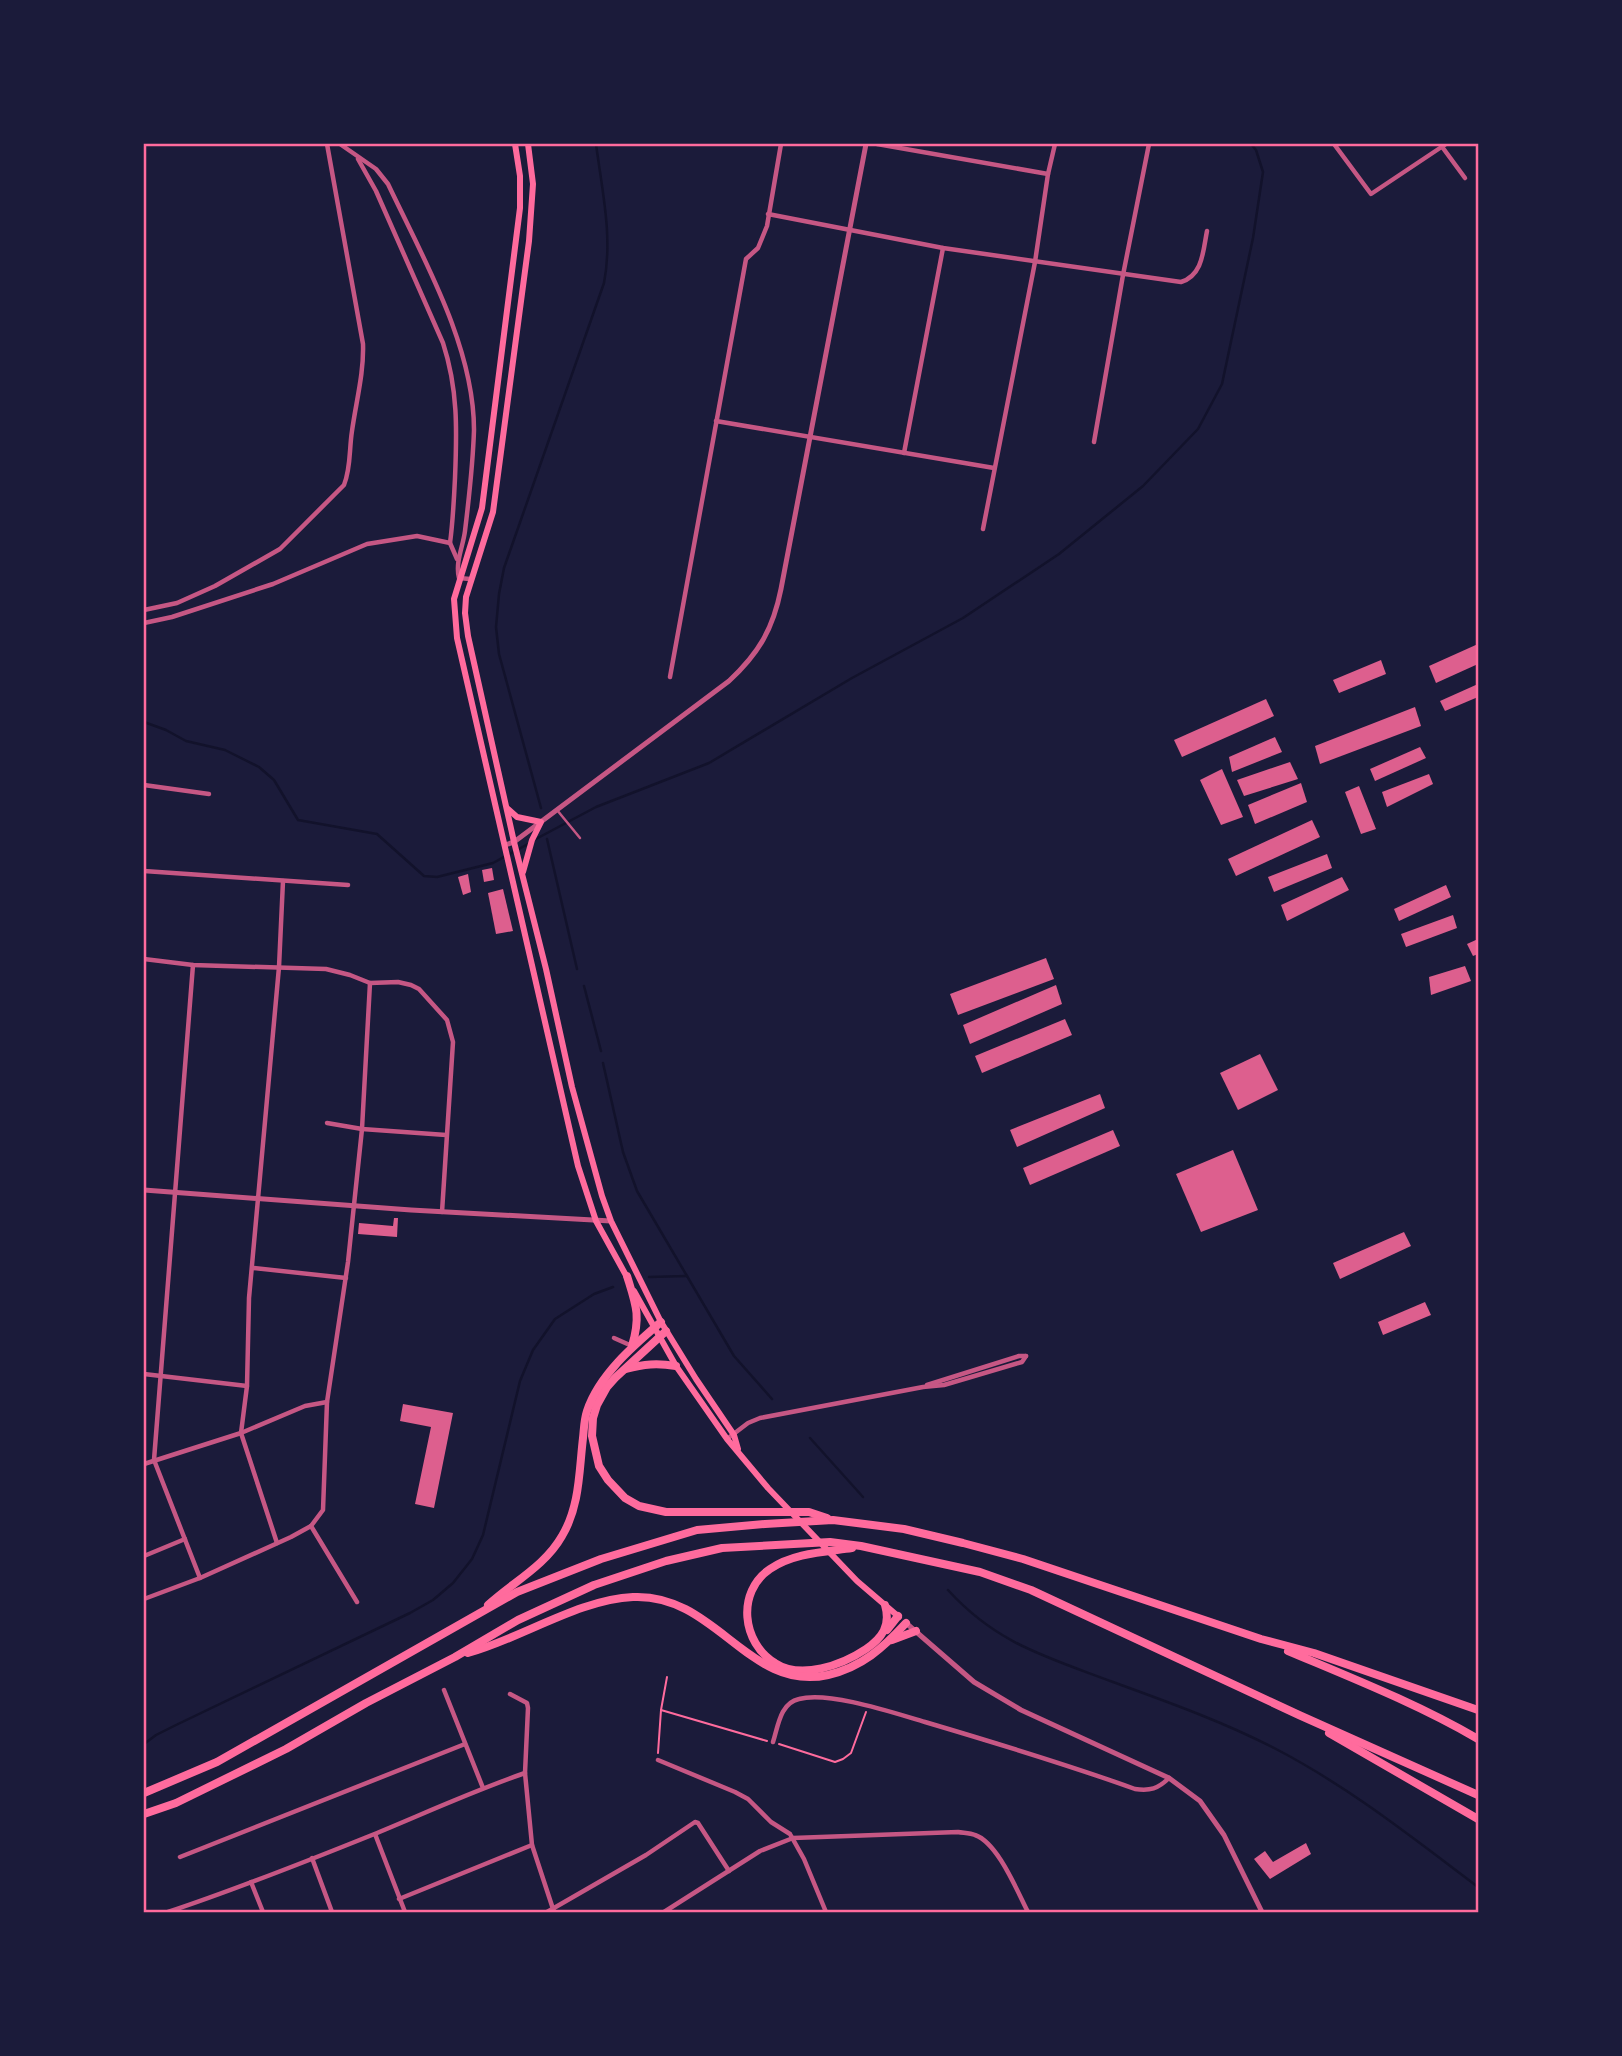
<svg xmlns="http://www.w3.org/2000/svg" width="1622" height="2056" viewBox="0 0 1622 2056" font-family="'Public Sans',sans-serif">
	<rect width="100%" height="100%" fill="#1b1b3a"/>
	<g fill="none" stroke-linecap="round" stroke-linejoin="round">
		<!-- stream -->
		<g stroke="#12122b" stroke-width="2.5">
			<polyline points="144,722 166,730 186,741 225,750 259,767 274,780 298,820 377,834 424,876 437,877 493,863 528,844"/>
			<path d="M541,808L499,654L496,627L499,594L504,568L604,283C613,237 602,190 596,144"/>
			<polyline points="547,839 577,969"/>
			<polyline points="534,840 596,807 709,763 852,678 963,618 1059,554 1143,486 1198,429 1222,384 1253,238 1263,172 1256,150 1251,144"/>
			<polyline points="584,986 601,1051"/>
			<polyline points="603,1063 623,1152 637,1191 734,1356 772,1399"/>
			<polyline points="649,1277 687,1276"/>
			<polyline points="810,1438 863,1497"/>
			<path d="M948,1590C997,1644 1047,1657 1113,1682C1168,1702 1224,1722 1276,1749C1349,1787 1413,1838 1478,1887"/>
			<polyline points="144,1744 156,1735 176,1725 410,1613 433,1600 453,1583 472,1559 483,1535 520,1381 533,1350 555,1319 594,1294 613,1287"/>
		</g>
	</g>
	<!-- building -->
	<g fill="#dd5f8e">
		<polygon points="1478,644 1478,664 1436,683 1429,666"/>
		<polygon points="1381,660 1386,674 1339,693 1333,680"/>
		<polygon points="1478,684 1478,697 1445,711 1440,701"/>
		<polygon points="1266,699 1274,716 1182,757 1174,740"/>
		<polygon points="1415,707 1421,726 1320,764 1315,746"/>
		<polygon points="1275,737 1282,752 1232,772 1229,757"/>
		<polygon points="1420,747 1426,758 1375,781 1370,769"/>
		<polygon points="1290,762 1298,779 1244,796 1237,780"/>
		<polygon points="1222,769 1243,817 1221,825 1200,780"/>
		<polygon points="1429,774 1433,784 1387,807 1382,792"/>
		<polygon points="1301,783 1307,802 1255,824 1248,805"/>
		<polygon points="1359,786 1376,829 1361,834 1345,792"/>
		<polygon points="1312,820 1320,837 1236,876 1228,859"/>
		<polygon points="1327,854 1332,868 1274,892 1268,877"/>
		<polygon points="492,868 494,880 484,882 482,870"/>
		<polygon points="468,874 471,892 463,895 458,877"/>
		<polygon points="1342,877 1349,890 1287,921 1281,905"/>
		<polygon points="1446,885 1451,897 1399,921 1394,909"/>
		<polygon points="503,889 513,931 496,934 488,893"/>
		<polygon points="1453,915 1457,928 1406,947 1401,934"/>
		<polygon points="1478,939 1478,954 1473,956 1467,944"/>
		<polygon points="1046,958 1054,979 958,1015 950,994"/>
		<polygon points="1465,966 1471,981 1431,995 1429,977"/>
		<polygon points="1056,985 1062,1004 970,1044 963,1025"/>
		<polygon points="1065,1019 1072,1035 982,1073 975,1056"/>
		<polygon points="1260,1054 1278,1090 1238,1110 1220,1073"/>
		<polygon points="1100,1094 1105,1108 1017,1147 1010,1130"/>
		<polygon points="1113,1130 1120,1146 1030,1185 1023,1168"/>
		<polygon points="1233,1150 1258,1210 1201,1232 1176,1174"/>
		<polygon points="394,1218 398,1218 397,1237 358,1234 359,1223 393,1226"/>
		<polygon points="1404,1232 1411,1246 1340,1279 1333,1263"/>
		<polygon points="1425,1302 1431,1315 1383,1335 1378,1322"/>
		<polygon points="403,1404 453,1413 434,1508 415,1504 431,1427 400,1421"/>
		<polygon points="1306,1843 1311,1854 1270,1879 1254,1859 1265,1851 1273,1862"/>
	</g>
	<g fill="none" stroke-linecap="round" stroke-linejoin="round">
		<!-- path -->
		<g stroke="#ff6b9d" stroke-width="2">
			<polyline points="661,1710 767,1741"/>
			<polyline points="779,1744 835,1762 843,1759 851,1753 866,1712"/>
			<polyline points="658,1753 661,1710 667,1677"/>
		</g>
		<!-- service -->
		<polyline stroke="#c65784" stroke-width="2.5" points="557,810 580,838"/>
		<!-- minor -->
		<g stroke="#c65784" stroke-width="4.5">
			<path d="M340,144L376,169L388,184C423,258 474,346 474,430C473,463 469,498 465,531C463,547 455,562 459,578L470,579"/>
			<polyline points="877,144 1048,174"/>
			<polyline points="1334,144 1371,194 1446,144"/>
			<polyline points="1440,144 1465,178"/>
			<path d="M358,159L376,191L443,343C458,389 457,430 455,478C454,499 453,521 450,543L457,559"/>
			<path d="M768,214L943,248L1181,282C1203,275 1203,251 1207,231"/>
			<polyline points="716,421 994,468"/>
			<polyline points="1094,442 1123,275 1149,144"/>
			<polyline points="904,453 943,248"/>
			<polyline points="983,529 1035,262 1048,174 1055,144"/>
			<path d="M144,610L177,603L215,586L280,549L344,485C351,468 349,450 352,431C356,402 364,373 363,344L327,144"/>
			<polyline points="144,623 172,617 273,584 367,544 417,536 450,543"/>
			<polyline points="670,677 746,259 758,248 767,226 781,144"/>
			<polyline points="144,785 209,794"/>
			<polyline points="144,871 348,885"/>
			<polyline points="144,959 193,965 326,969 350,975 370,983 398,982 411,985 419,989 447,1020 453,1042 442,1212"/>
			<polyline points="193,965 154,1460 200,1578"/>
			<polyline points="327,1123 362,1129 446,1135"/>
			<polyline points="253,1268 346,1278"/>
			<polyline points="614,1338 632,1346"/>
			<polyline points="144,1374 247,1386"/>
			<polyline points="927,1385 1019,1356 1026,1356"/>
			<polyline points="727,1439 748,1423 760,1418 923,1387 944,1385 1022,1362 1026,1356"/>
			<polyline points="144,1464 241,1433 305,1406 327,1402"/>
			<polyline points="311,1526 357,1602"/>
			<polyline points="277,1543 241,1433 247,1386 249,1298 279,967 283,881"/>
			<polyline points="144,1556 185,1539"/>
			<polyline points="144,1599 200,1578 291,1537 311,1526 323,1510 327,1402 348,1262 362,1129 370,983"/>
			<polyline points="444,1690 483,1788"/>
			<polyline points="510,1694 527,1703 528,1708 525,1773 532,1845 554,1912"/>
			<path d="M773,1742C778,1727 780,1703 799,1699C829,1691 894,1713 925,1722C996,1743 1066,1764 1135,1789C1150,1791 1158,1789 1169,1778"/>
			<polyline points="658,1760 735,1792 748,1799 771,1822 790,1834 804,1859 826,1912"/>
			<polyline points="375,1834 405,1912"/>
			<polyline points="180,1857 465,1744"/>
			<polyline points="312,1858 332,1912"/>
			<polyline points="251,1882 263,1912"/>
			<polyline points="399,1899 532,1845"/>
			<path d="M168,1912C237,1889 305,1862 372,1835C423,1814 473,1791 525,1773"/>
			<polyline points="547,1912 646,1855 695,1822 698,1823 729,1871"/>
			<path d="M664,1912L760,1851L793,1838L958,1832C963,1833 970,1833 975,1835C998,1843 1017,1891 1028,1912"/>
		</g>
		<!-- tertiary -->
		<g stroke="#c65784" stroke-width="5">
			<path d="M505,845L514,842L729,681C759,653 773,629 781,589L866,144"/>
			<polyline points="144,1190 411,1210 611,1221"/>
			<polyline points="906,1623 974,1682 1021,1710 1169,1778 1200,1801 1224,1835 1262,1912"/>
		</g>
		<!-- secondary -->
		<g stroke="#ff6b9d" stroke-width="6">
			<polyline points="515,144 520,176 520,208 482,508 454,599 457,638 578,1166 596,1221 628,1279"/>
			<polyline points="528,144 533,184 529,241 493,512 466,597 465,613 468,636 514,842 546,969 572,1087 602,1196 611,1221 661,1322 696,1379 734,1435 738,1449"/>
			<polyline points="508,809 517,817 541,822 532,840 523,872"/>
			<polyline points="634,1291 676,1366 727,1439 768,1488 857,1581 899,1617"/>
		</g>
		<!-- motorway -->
		<g stroke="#ff6b9d" stroke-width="8">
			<path d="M627,1276C636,1305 641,1316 632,1346"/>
			<polyline points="666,1331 615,1378 607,1387 597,1405 593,1418 592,1436 599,1466 608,1480 625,1498 639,1506 666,1512 809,1512 827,1518"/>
			<path d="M626,1369C644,1364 657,1363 676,1366"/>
			<path d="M852,1548C824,1552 793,1553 770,1569C736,1592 742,1643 775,1663C801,1680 842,1665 866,1649C882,1638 891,1626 885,1605"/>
			<path d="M488,1605C513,1582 545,1566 562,1536C580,1506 579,1471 583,1438C584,1429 584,1420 587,1411C599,1375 633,1346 661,1322"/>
			<polyline points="887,1630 898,1616"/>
			<polyline points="892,1640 916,1631"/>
			<path d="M1288,1651C1352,1678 1418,1704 1478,1739"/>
			<path d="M468,1653C520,1639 580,1599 633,1597C716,1593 749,1693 828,1675C862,1667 883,1648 906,1623"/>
			<polyline points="1329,1733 1478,1819"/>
			<polyline points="144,1793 217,1762 517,1592 601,1559 697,1530 765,1524 833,1520 904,1529 963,1543 1023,1559 1261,1639 1314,1653 1478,1710"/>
			<polyline points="144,1814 176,1803 286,1749 366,1703 455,1657 518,1620 594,1585 666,1561 722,1548 830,1542 861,1546 980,1572 1031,1590 1299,1715 1478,1795"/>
		</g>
	</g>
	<!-- border -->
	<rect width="1622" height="2056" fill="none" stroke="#1b1b3a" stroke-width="290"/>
	<rect x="145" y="145" width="1332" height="1766" fill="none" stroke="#ff6b9d" stroke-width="2.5"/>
</svg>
